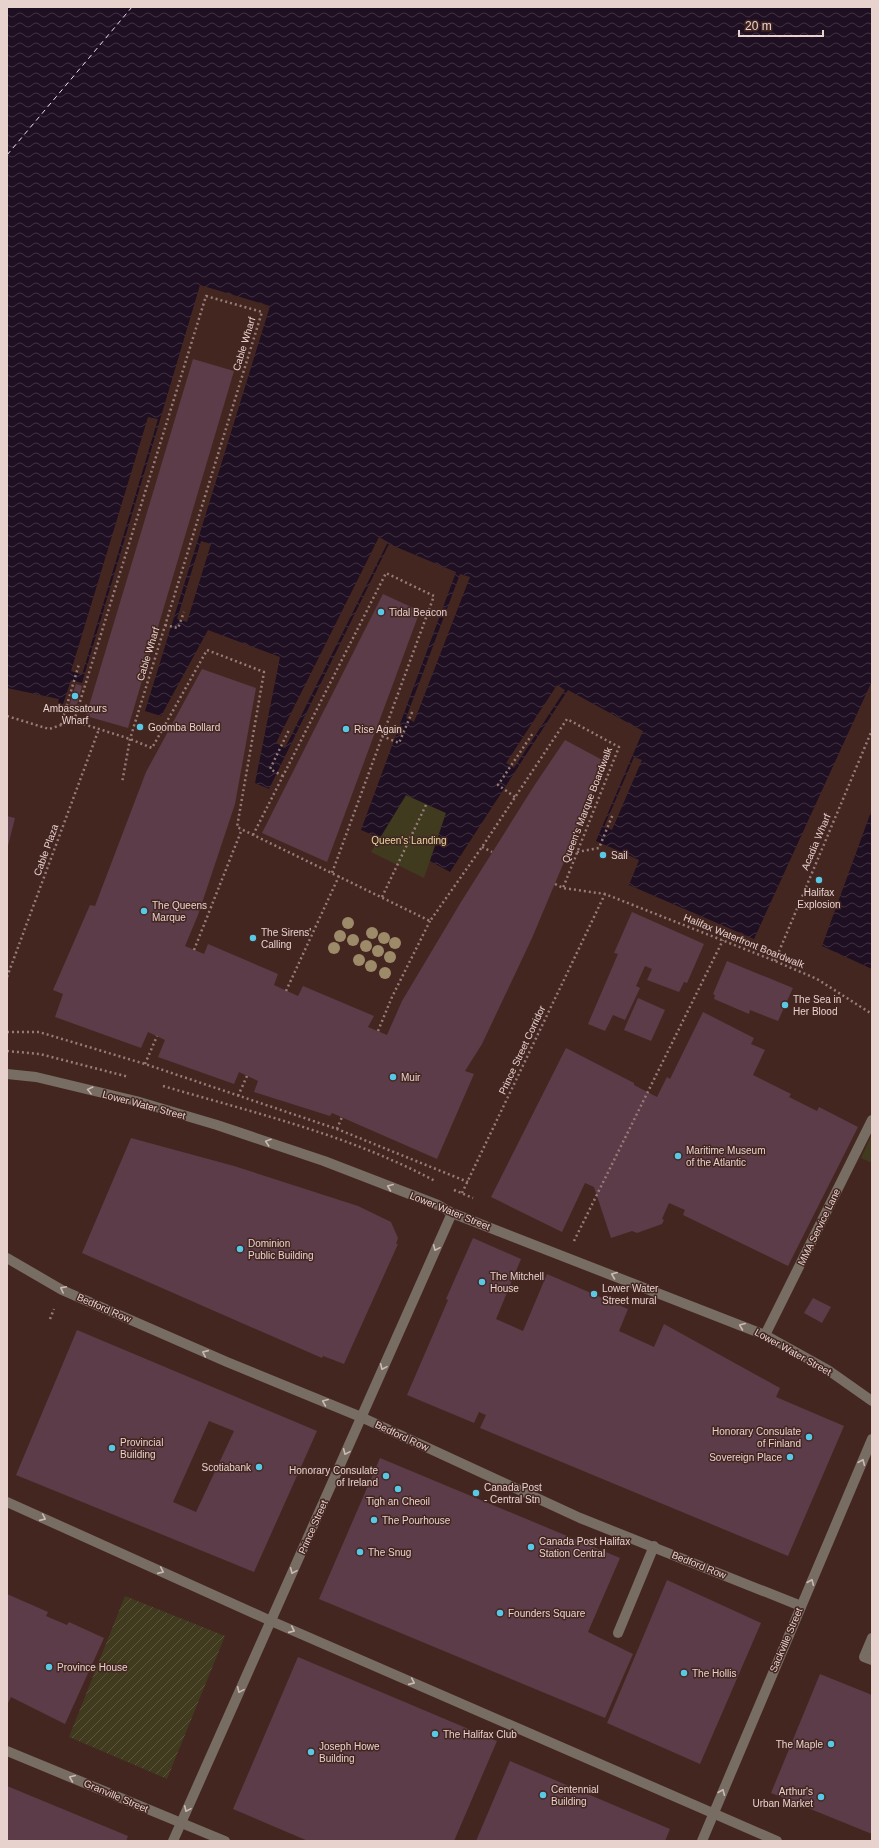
<svg xmlns="http://www.w3.org/2000/svg" width="879" height="1848" viewBox="0 0 879 1848" font-family="Arial,sans-serif">
	<defs>
		<pattern id="garden-furrows" width="10" height="10" patternUnits="userSpaceOnUse"><rect width="10" height="10" fill="#403a1e"/><path d="M-1 1l2-2M0 10L10 0M9 11l2-2" fill="none" stroke="#5c563e"/></pattern>
		<pattern id="water-waves" width="16" height="10" patternUnits="userSpaceOnUse"><rect width="16" height="10" fill="#1f0f22"/><path d="M0 5q4-4 8 0t8 0" fill="none" stroke="#403141"/></pattern>
	</defs>
	<rect width="100%" height="100%" fill="#442621"/>
	<!-- park -->
	<g fill="#403a1e">
		<polygon points="406,795 446,813 424,878 371,852"/>
		<polygon points="872,1134 872,1163 861,1158"/>
	</g>
	<!-- garden -->
	<polygon fill="url(#garden-furrows)" points="125,1596 225,1636 167,1779 69,1737"/>
	<!-- water -->
	<g fill="url(#water-waves)">
		<polygon points="7,7 872,7 872,681 754,939 629,885 639,860 596,841 643,731 568,690 450,872 430,861 446,813 406,795 380,838 361,830 456,572 389,544 269,789 255,783 280,657 208,630 161,716 145,711 270,306 200,285 82,683 71,680 63,704 58,703 59,699 7,688"/>
		<polygon points="872,809 872,969 822,946"/>
	</g>
	<!-- pier -->
	<g fill="#442621">
		<polygon points="148,417 158,419 82,675 71,671"/>
		<polygon points="379,537 388,542 285,748 276,743"/>
		<polygon points="201,541 211,544 187,622 177,619"/>
		<polygon points="460,574 470,577 414,722 406,718"/>
		<polygon points="557,685 565,690 514,768 506,763"/>
		<polygon points="634,757 642,760 612,830 604,827"/>
	</g>
	<g fill="none" stroke-linecap="round" stroke-linejoin="round">
		<!-- ferry -->
		<polyline stroke="#f5d6fb" stroke-width="1" stroke-dasharray="5 4" stroke-linecap="butt" points="7,155 132,7"/>
	</g>
	<!-- building -->
	<g fill="#5b3c48" fill-rule="evenodd">
		<polygon points="193,359 234,371 128,728 86,716"/>
		<polygon points="383,594 420,611 327,862 262,833"/>
		<polygon points="202,669 256,688 235,804 198,915 185,946 204,954 208,944 278,974 274,985 298,996 303,986 374,1016 368,1027 387,1035 402,1001 461,902 534,786 565,740 606,762 532,938 482,1044 465,1071 474,1074 437,1159 332,1113 330,1116 254,1092 258,1081 239,1072 234,1084 158,1057 165,1040 148,1032 141,1048 55,1017 63,994 53,990 90,905 95,906 146,772"/>
		<polygon points="76,684 82,686 76,708 69,706"/>
		<polygon points="7,816 15,818 8,846 7,846"/>
		<polygon points="632,912 704,944 687,983 684,982 679,992 647,980 652,969 645,966 636,986 640,988 625,1020 613,1015 605,1031 588,1024 618,954 614,953"/>
		<polygon points="727,961 793,988 778,1021 750,1010 749,1014 714,999 715,995 713,994"/>
		<polygon points="638,998 665,1010 651,1041 624,1030"/>
		<polygon points="703,1012 754,1038 751,1044 765,1050 753,1075 791,1094 789,1097 817,1111 819,1107 858,1127 788,1266 683,1215 685,1210 669,1203 662,1219 664,1220 662,1224 637,1233 632,1231 611,1238 594,1187 585,1183 562,1232 491,1197 566,1048 634,1083 634,1085 657,1097 667,1077 670,1079"/>
		<polygon points="131,1138 234,1166 358,1206 391,1222 398,1238 396,1244 398,1244 344,1364 323,1356 322,1358 82,1253"/>
		<polygon points="473,1238 521,1259 496,1319 523,1331 547,1274 628,1309 619,1331 654,1347 664,1324 780,1388 776,1397 844,1426 788,1556 480,1428 486,1415 479,1412 474,1423 407,1395 448,1300 446,1299"/>
		<polygon points="813,1298 831,1307 822,1323 804,1313"/>
		<path d="M77,1330L317,1431L254,1572L16,1475ZM209,1421L234,1431L196,1512L173,1502Z"/>
		<polygon points="380,1458 620,1558 588,1632 633,1654 605,1718 319,1599"/>
		<polygon points="667,1580 761,1623 700,1764 607,1723"/>
		<polygon points="7,1594 48,1612 46,1616 67,1625 69,1622 104,1638 65,1724 11,1697 8,1703 7,1702"/>
		<polygon points="298,1657 497,1741 454,1841 308,1841 233,1809"/>
		<polygon points="820,1674 872,1695 872,1834 771,1793"/>
		<polygon points="510,1761 670,1829 665,1841 476,1841"/>
		<polygon points="7,1786 128,1836 126,1841 7,1841"/>
	</g>
	<g fill="none" stroke-linecap="round" stroke-linejoin="round">
		<!-- path -->
		<g stroke="#967c78" stroke-width="2.5" stroke-dasharray="2 3" stroke-linecap="butt">
			<polyline points="165,625 178,628 184,612"/>
			<polyline points="7,716 49,729 74,721"/>
			<polyline points="74,721 130,739 152,748 207,650 264,672 237,827 430,921 482,847 567,719 619,747 563,888"/>
			<polyline points="74,721 206,296 262,312 130,739 122,783"/>
			<polyline points="61,725 79,664"/>
			<polyline points="382,736 399,743 413,710"/>
			<polyline points="283,776 270,769 289,730"/>
			<polyline points="515,797 498,785 533,733"/>
			<polyline points="253,835 386,573 434,596 332,873"/>
			<polyline points="482,847 492,852"/>
			<polyline points="577,852 599,848 613,814"/>
			<polyline points="555,884 563,888 605,894 775,961 817,979 872,1014"/>
			<polyline points="382,897 426,805"/>
			<polyline points="194,950 242,829"/>
			<polyline points="775,961 872,730"/>
			<polyline points="7,977 99,729"/>
			<polyline points="286,991 339,876"/>
			<polyline points="378,1031 392,997 430,921"/>
			<polyline points="7,1032 39,1032 145,1064 337,1129 468,1182"/>
			<polyline points="7,1051 40,1054 129,1077"/>
			<polyline points="145,1064 157,1036"/>
			<path d="M163,1086C255,1113 349,1135 435,1181"/>
			<polyline points="238,1096 247,1076"/>
			<polyline points="337,1129 342,1117"/>
			<polyline points="454,1190 473,1198"/>
			<polyline points="462,1193 605,894"/>
			<polyline points="574,1241 723,940"/>
			<polyline points="50,1319 54,1309"/>
		</g>
		<!-- minor -->
		<g stroke="#786d63" stroke-width="10">
			<polyline points="7,1074 36,1077 136,1101 217,1125 324,1161 438,1205 452,1213 765,1335 828,1370 872,1401"/>
			<polyline points="7,1258 62,1290 227,1362 361,1417 580,1518 801,1606"/>
			<polyline points="765,1335 872,1120"/>
			<polyline points="7,1502 271,1621 777,1841"/>
			<polyline points="618,1633 654,1546"/>
			<polyline points="872,1638 864,1657 872,1660"/>
			<polyline points="7,1751 225,1841"/>
			<polyline points="173,1841 452,1213"/>
			<polyline points="702,1841 872,1439"/>
		</g>
	</g>
	<!-- trees -->
	<g fill="#9d8a68">
		<circle cx="348" cy="923" r="6"/>
		<circle cx="372" cy="933" r="6"/>
		<circle cx="340" cy="936" r="6"/>
		<circle cx="384" cy="938" r="6"/>
		<circle cx="353" cy="940" r="6"/>
		<circle cx="395" cy="943" r="6"/>
		<circle cx="366" cy="946" r="6"/>
		<circle cx="334" cy="948" r="6"/>
		<circle cx="378" cy="951" r="6"/>
		<circle cx="390" cy="957" r="6"/>
		<circle cx="359" cy="960" r="6"/>
		<circle cx="371" cy="966" r="6"/>
		<circle cx="385" cy="973" r="6"/>
	</g>
	<!-- one-way arrows -->
	<defs><path id="oneway-chevron" d="M-2-3.5L2.5 0L-2 3.5" fill="none" stroke-width="1.6" stroke-linecap="round" stroke-linejoin="round"/></defs>
	<g stroke="#cbb9b3">
		<use href="#oneway-chevron" transform="translate(90 1090) rotate(-166)"/>
		<use href="#oneway-chevron" transform="translate(268 1142) rotate(-162)"/>
		<use href="#oneway-chevron" transform="translate(390 1187) rotate(-158)"/>
		<use href="#oneway-chevron" transform="translate(436 1248) rotate(114)"/>
		<use href="#oneway-chevron" transform="translate(614 1275) rotate(-159)"/>
		<use href="#oneway-chevron" transform="translate(63 1289) rotate(-153)"/>
		<use href="#oneway-chevron" transform="translate(742 1326) rotate(-158)"/>
		<use href="#oneway-chevron" transform="translate(205 1353) rotate(-156)"/>
		<use href="#oneway-chevron" transform="translate(383 1367) rotate(114)"/>
		<use href="#oneway-chevron" transform="translate(325 1402) rotate(-158)"/>
		<use href="#oneway-chevron" transform="translate(346 1452) rotate(114)"/>
		<use href="#oneway-chevron" transform="translate(862 1462) rotate(-67)"/>
		<use href="#oneway-chevron" transform="translate(43 1518) rotate(24)"/>
		<use href="#oneway-chevron" transform="translate(161 1571) rotate(24)"/>
		<use href="#oneway-chevron" transform="translate(293 1571) rotate(114)"/>
		<use href="#oneway-chevron" transform="translate(811 1582) rotate(-67)"/>
		<use href="#oneway-chevron" transform="translate(292 1630) rotate(24)"/>
		<use href="#oneway-chevron" transform="translate(412 1682) rotate(24)"/>
		<use href="#oneway-chevron" transform="translate(240 1690) rotate(114)"/>
		<use href="#oneway-chevron" transform="translate(72 1778) rotate(-157)"/>
		<use href="#oneway-chevron" transform="translate(722 1792) rotate(-67)"/>
		<use href="#oneway-chevron" transform="translate(187 1809) rotate(114)"/>
	</g>
	<!-- markers -->
	<g fill="#59c8e5" stroke="#442621" stroke-width="1.5">
		<circle cx="381" cy="612" r="4"/>
		<circle cx="75" cy="696" r="4"/>
		<circle cx="140" cy="727" r="4"/>
		<circle cx="346" cy="729" r="4"/>
		<circle cx="603" cy="855" r="4"/>
		<circle cx="819" cy="880" r="4"/>
		<circle cx="144" cy="911" r="4"/>
		<circle cx="253" cy="938" r="4"/>
		<circle cx="785" cy="1005" r="4"/>
		<circle cx="393" cy="1077" r="4"/>
		<circle cx="678" cy="1156" r="4"/>
		<circle cx="240" cy="1249" r="4"/>
		<circle cx="482" cy="1282" r="4"/>
		<circle cx="594" cy="1294" r="4"/>
		<circle cx="809" cy="1437" r="4"/>
		<circle cx="112" cy="1448" r="4"/>
		<circle cx="790" cy="1457" r="4"/>
		<circle cx="259" cy="1467" r="4"/>
		<circle cx="386" cy="1476" r="4"/>
		<circle cx="398" cy="1489" r="4"/>
		<circle cx="476" cy="1493" r="4"/>
		<circle cx="374" cy="1520" r="4"/>
		<circle cx="531" cy="1547" r="4"/>
		<circle cx="360" cy="1552" r="4"/>
		<circle cx="500" cy="1613" r="4"/>
		<circle cx="49" cy="1667" r="4"/>
		<circle cx="684" cy="1673" r="4"/>
		<circle cx="435" cy="1734" r="4"/>
		<circle cx="831" cy="1744" r="4"/>
		<circle cx="311" cy="1752" r="4"/>
		<circle cx="543" cy="1795" r="4"/>
		<circle cx="821" cy="1797" r="4"/>
	</g>
	<g text-anchor="middle" dominant-baseline="central" stroke-width="3" stroke-linejoin="round" paint-order="stroke">
		<!-- street labels -->
		<g font-size="10" fill="#e7d2ce" stroke="#442621">
			<text transform="translate(244 344) rotate(-73)">Cable Wharf</text>
			<text transform="translate(148 654) rotate(-73)">Cable Wharf</text>
			<text transform="translate(587 805) rotate(-69)">Queen's Marque Boardwalk</text>
			<text transform="translate(816 842) rotate(-67)">Acadia Wharf</text>
			<text transform="translate(46 850) rotate(-70)">Cable Plaza</text>
			<text transform="translate(744 941) rotate(22)">Halifax Waterfront Boardwalk</text>
			<text transform="translate(522 1050) rotate(-65)">Prince Street Corridor</text>
			<text transform="translate(144 1105) rotate(15)">Lower Water Street</text>
			<text transform="translate(450 1211) rotate(22)">Lower Water Street</text>
			<text transform="translate(819 1227) rotate(-64)">MMA Service Lane</text>
			<text transform="translate(104 1308) rotate(24)">Bedford Row</text>
			<text transform="translate(793 1352) rotate(29)">Lower Water Street</text>
			<text transform="translate(402 1436) rotate(25)">Bedford Row</text>
			<text transform="translate(313 1527) rotate(-66)">Prince Street</text>
			<text transform="translate(699 1565) rotate(22)">Bedford Row</text>
			<text transform="translate(786 1640) rotate(-67)">Sackville Street</text>
			<text transform="translate(116 1796) rotate(23)">Granville Street</text>
		</g>
		<!-- poi labels -->
		<g font-size="10" fill="#e7d2ce" stroke="#442621" text-anchor="start">
			<text x="389" y="612">Tidal Beacon</text>
			<text x="75" y="708" text-anchor="middle">Ambassatours<tspan x="75" dy="12">Wharf</tspan></text>
			<text x="148" y="727">Goomba Bollard</text>
			<text x="354" y="729">Rise Again</text>
			<text x="611" y="855">Sail</text>
			<text x="819" y="892" text-anchor="middle">Halifax<tspan x="819" dy="12">Explosion</tspan></text>
			<text x="152" y="905">The Queens<tspan x="152" dy="12">Marque</tspan></text>
			<text x="261" y="932">The Sirens'<tspan x="261" dy="12">Calling</tspan></text>
			<text x="793" y="999">The Sea in<tspan x="793" dy="12">Her Blood</tspan></text>
			<text x="401" y="1077">Muir</text>
			<text x="686" y="1150">Maritime Museum<tspan x="686" dy="12">of the Atlantic</tspan></text>
			<text x="248" y="1243">Dominion<tspan x="248" dy="12">Public Building</tspan></text>
			<text x="490" y="1276">The Mitchell<tspan x="490" dy="12">House</tspan></text>
			<text x="602" y="1288">Lower Water<tspan x="602" dy="12">Street mural</tspan></text>
			<text x="801" y="1431" text-anchor="end">Honorary Consulate<tspan x="801" dy="12">of Finland</tspan></text>
			<text x="120" y="1442">Provincial<tspan x="120" dy="12">Building</tspan></text>
			<text x="782" y="1457" text-anchor="end">Sovereign Place</text>
			<text x="251" y="1467" text-anchor="end">Scotiabank</text>
			<text x="378" y="1470" text-anchor="end">Honorary Consulate<tspan x="378" dy="12">of Ireland</tspan></text>
			<text x="484" y="1487">Canada Post<tspan x="484" dy="12">- Central Stn</tspan></text>
			<text x="398" y="1501" text-anchor="middle">Tigh an Cheoil</text>
			<text x="382" y="1520">The Pourhouse</text>
			<text x="539" y="1541">Canada Post Halifax<tspan x="539" dy="12">Station Central</tspan></text>
			<text x="368" y="1552">The Snug</text>
			<text x="508" y="1613">Founders Square</text>
			<text x="57" y="1667">Province House</text>
			<text x="692" y="1673">The Hollis</text>
			<text x="443" y="1734">The Halifax Club</text>
			<text x="823" y="1744" text-anchor="end">The Maple</text>
			<text x="319" y="1746">Joseph Howe<tspan x="319" dy="12">Building</tspan></text>
			<text x="551" y="1789">Centennial<tspan x="551" dy="12">Building</tspan></text>
			<text x="813" y="1791" text-anchor="end">Arthur's<tspan x="813" dy="12">Urban Market</tspan></text>
		</g>
		<!-- park labels -->
		<g font-size="10" fill="#e6dba2" stroke="#442621">
			<text x="409" y="840">Queen's Landing</text>
		</g>
	</g>
	<!-- border -->
	<rect width="879" height="1848" fill="none" stroke="#e7d2ce" stroke-width="16"/>
	<!-- scale -->
	<path d="M739 30v6h84v-6" fill="none" stroke="#e7d2ce" stroke-width="2"/>
	<text x="745" y="30" font-size="12" fill="#e7d2ce" stroke="#442621" stroke-width="3" paint-order="stroke">20 m</text>
</svg>
